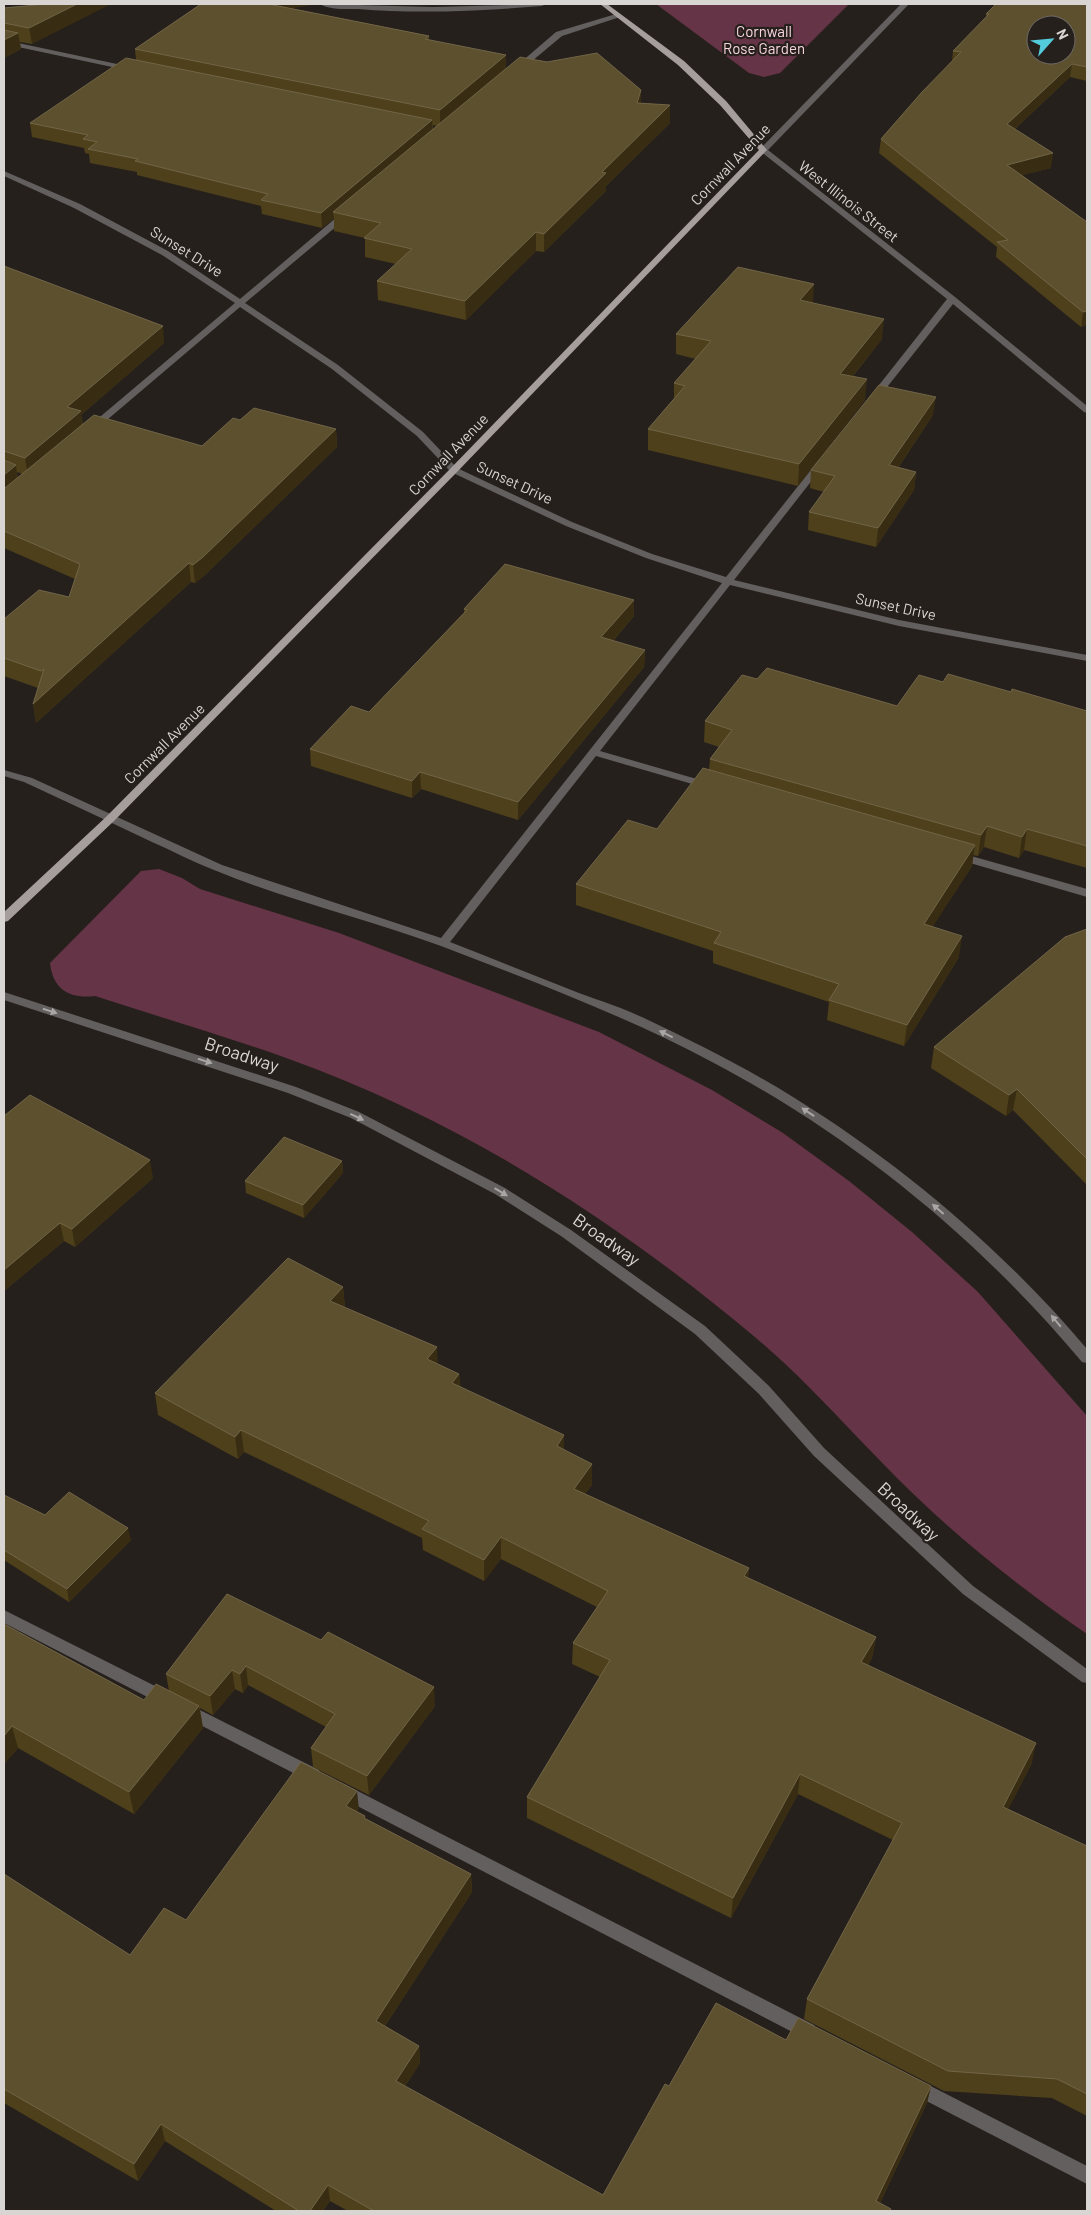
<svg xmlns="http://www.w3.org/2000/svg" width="1091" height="2215" viewBox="0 0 1091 2215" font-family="Barlow,sans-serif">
	<rect width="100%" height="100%" fill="#26201c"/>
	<!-- green -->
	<g fill="#653447">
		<polygon points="656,4 849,4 780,73 764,77 749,73"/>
		<path d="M159,869L182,878L200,889L339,933L599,1032L712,1090L783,1133L849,1181L912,1232L978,1292L1087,1416V1634C1020,1588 955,1536 897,1478C850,1431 807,1381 756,1338C617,1221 462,1121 289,1059C225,1036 159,1017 95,996C70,999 53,990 50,963L141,871Z"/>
	</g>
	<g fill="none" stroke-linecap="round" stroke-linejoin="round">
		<!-- minor -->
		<g fill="#635f5f" fill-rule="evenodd">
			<path d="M320,4L433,7L546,4L542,6C481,11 419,14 358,9C347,9 329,10 320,4Z"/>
			<polygon points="901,4 909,4 768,150 955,297 1087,406 1087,413 1084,412 953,304 876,401 868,399 947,299 759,150"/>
			<polygon points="616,14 623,16 562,36 520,71 513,69 556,32"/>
			<polygon points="4,40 131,67 135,69 131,71 4,44"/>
			<path d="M4,171L80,204L168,251L240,299L344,211H350V215L245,303L338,365L423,432L457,468L572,522L652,554L726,577L818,461H824V465L734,580L899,620L1087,655V661L899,626L730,585L600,751L714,784L715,786L714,788H706L596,756L450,942C493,959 536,976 579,993C601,1001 623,1008 644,1018C694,1042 745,1067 793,1097C903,1165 1004,1251 1087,1349V1363L1082,1362C980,1240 853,1136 712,1062C626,1016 532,981 441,946C367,919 287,900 214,870C193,862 173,851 152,842C110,822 67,802 24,782L4,776V770L32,778L222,865L441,938L722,583L646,558L566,526L451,472L417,436L332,369L240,307L94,431H88V427L235,303L162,255L74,208L4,176Z"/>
			<polygon points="957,852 1087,889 1087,897 953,858 951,856"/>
			<polygon points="4,992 296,1087 359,1112 505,1188 571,1230 705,1326 769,1386 824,1448 973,1586 1087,1669 1087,1683 1082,1682 963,1594 814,1456 759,1394 695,1334 561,1236 495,1194 351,1118 288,1093 4,1000"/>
			<polygon points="4,1610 169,1693 172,1698 169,1703 164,1705 159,1703 4,1623"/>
			<polygon points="186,1703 319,1770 321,1775 319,1780 313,1782 307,1780 181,1715 178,1710 181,1705"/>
			<polygon points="344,1784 814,2025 817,2031 814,2037 808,2039 802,2037 338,1796 336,1791 338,1786"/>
			<polygon points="915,2078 1087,2166 1087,2184 909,2092 906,2086 909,2080"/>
		</g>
		<!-- major -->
		<polygon fill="#a69e9c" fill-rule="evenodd" points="600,4 607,4 684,61 726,101 767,150 457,472 114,821 8,921 4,922 4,912 106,817 451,468 759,150 720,105 678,65"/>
	</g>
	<!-- wall -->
	<g fill="#4e401b" fill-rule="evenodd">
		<polygon points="46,4 32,44 20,42 21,49 4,58 4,8"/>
		<path d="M201,4H315L291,8L429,36V40L506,68L641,90V103L670,105V123L606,186V191L544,252L536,251L466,320L378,300L377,281L396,264L365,257V238L334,231V218L322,228L262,214L261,206L137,175V172L90,163L89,154L85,153L84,148L32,137L30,123L136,60L135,49ZM433,125L437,126L433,130Z"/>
		<polygon points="1087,4 1087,81 1070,77 1015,129 1051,168 1022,175 1087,222 1087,326 1086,325 1081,327 996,257 997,247 879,153 881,139 952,62 953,51 986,18 986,14"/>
		<path d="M4,266L164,343L81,415L83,424L202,446L240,420L336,429L337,447L205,575L195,583L191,582L36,723L33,704L38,688L4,676V619L69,597L75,579L4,548ZM17,472L22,474L18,478Z"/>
		<polygon points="813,303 882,339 853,376 865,400 798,486 648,450 648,429 674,399 674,383 696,359 676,354 676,334"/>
		<polygon points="933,415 898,468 916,472 914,490 876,547 808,530 809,512 824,492 810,488 811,470"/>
		<polygon points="464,609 634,616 613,641 645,650 644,667 518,820 421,789 412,798 311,766 310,749 369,712 464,613"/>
		<polygon points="757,679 897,706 943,682 1011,692 1087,711 1087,868 1024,850 1019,858 984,847 978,856 973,855 972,866 932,927 959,957 904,1046 827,1020 829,1002 713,963 713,951 576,905 576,884 657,829 709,770 710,759 719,747 704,742 705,721"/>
		<polygon points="1087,929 1087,1185 1013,1110 1006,1116 931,1068 934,1047"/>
		<polygon points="4,1116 153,1178 75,1247 64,1241 4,1291"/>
		<polygon points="342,1161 343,1173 304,1218 246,1193 245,1181"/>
		<polygon points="343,1287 345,1308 438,1364 459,1374 460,1386 564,1450 592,1485 585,1494 749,1568 748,1578 876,1637 872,1658 868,1665 1032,1763 1008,1809 1087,1846 1087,2116 1052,2098 944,2091 804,2019 807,1999 893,1840 798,1794 731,1918 527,1818 527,1797 600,1677 572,1664 573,1643 597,1607 501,1559 484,1581 423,1550 422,1538 244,1452 238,1459 158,1415 155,1393"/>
		<polygon points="4,1495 45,1515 131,1540 69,1602 4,1560"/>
		<polygon points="227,1594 435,1706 369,1795 313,1767 311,1748 326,1727 248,1685 243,1693 235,1689 213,1715 200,1708 203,1728 134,1814 18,1748 4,1764 4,1624 144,1700 169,1691 166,1674"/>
		<polygon points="359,1809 356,1812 365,1819 471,1874 472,1892 385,2026 419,2046 420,2063 405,2086 603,2195 669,2086 786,2040 931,2086 927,2103 880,2203 891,2209 891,2211 348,2211 330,2201 323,2211 276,2211 165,2141 138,2181 4,2103 4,1874 130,1955 186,1920"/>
	</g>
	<!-- shaded-wall -->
	<g fill="#382d13">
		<polygon points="77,4 111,4 32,44 29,28"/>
		<polygon points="251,4 315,4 252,16"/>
		<polygon points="18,33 21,49 4,58 4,40"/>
		<polygon points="506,55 506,71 440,127 440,110"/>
		<polygon points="1072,64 1070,77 1005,138 1007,124"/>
		<polygon points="641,90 641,107 637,103"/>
		<polygon points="670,105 670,123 606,186 606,191 544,252 544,234 602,172"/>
		<polygon points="432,120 433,134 333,212 334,218 322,228 321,213"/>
		<polygon points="1053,153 1051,168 1006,179 1007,165"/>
		<polygon points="536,232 536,251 466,320 465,301"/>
		<polygon points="814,284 813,305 800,300"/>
		<polygon points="1087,311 1086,325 1081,327 1083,312"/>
		<polygon points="884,319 882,339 838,394 840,374"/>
		<polygon points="163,326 164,343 81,415 83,429 28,476 25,458 67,407"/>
		<polygon points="867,379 865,400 798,486 799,464"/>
		<polygon points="936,397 933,415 887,484 889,465"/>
		<polygon points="336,429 337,447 205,575 195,583 193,565"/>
		<polygon points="16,465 18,483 4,496 4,475"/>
		<polygon points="916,472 914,490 876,547 878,528"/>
		<polygon points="189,563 191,582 36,723 33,704"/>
		<polygon points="634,600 634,616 601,654 601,637"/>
		<polygon points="645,650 644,667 518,820 518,802"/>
		<polygon points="420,772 421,789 412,798 412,781"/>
		<polygon points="987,826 984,847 978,856 981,835"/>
		<polygon points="1027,829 1024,850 1019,858 1022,837"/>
		<polygon points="975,845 972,866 921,945 924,924"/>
		<polygon points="962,936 959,957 904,1046 907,1025"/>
		<polygon points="1017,1089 1013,1110 1006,1116 1009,1095"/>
		<polygon points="150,1160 153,1178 75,1247 72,1229"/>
		<polygon points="342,1161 343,1173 304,1218 303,1205"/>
		<polygon points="60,1223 64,1241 4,1291 4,1270"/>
		<polygon points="343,1287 345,1309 330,1301"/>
		<polygon points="437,1347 438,1369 427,1359"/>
		<polygon points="459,1374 460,1395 452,1383"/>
		<polygon points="241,1430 244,1452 238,1459 235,1437"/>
		<polygon points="564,1435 564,1457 557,1446"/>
		<polygon points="592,1464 592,1485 573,1510 574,1489"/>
		<polygon points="128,1528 131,1540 69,1602 67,1589"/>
		<polygon points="501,1537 501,1559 484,1581 484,1560"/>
		<polygon points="749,1568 747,1589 744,1576"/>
		<polygon points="876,1637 872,1658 858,1683 861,1662"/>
		<polygon points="246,1666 248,1685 243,1693 240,1674"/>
		<polygon points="232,1670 235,1689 213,1715 210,1696"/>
		<polygon points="434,1687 435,1706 369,1795 367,1776"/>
		<polygon points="199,1706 203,1728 134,1814 129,1792"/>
		<polygon points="12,1726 18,1748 4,1764 4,1736"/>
		<polygon points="1036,1743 1032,1763 999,1827 1003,1807"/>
		<polygon points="800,1774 798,1794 731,1918 733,1898"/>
		<polygon points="357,1791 359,1809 347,1824 346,1806"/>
		<polygon points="471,1874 472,1892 377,2038 376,2021"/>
		<polygon points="419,2046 420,2063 397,2098 396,2081"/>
		<polygon points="931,2086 927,2103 876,2211 876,2201"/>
		<polygon points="161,2124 165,2141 138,2181 134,2164"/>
		<polygon points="328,2185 330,2201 323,2211 310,2211"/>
	</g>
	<!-- building -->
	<g fill="#5d502e" stroke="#716548" fill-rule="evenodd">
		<polygon points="46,4 77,4 29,28 4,23 4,8"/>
		<polygon points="201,4 268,4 429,36 425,39 506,55 440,110 135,49"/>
		<path d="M996,4H1087V67L1072,64L1007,124L1053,153L1007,165L1087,222V311L1083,312L997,242L1008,240L881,139L922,92L961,52L953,51L989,14H986ZM1036,25H1066V55H1036Z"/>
		<polygon points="4,30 18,33 4,40"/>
		<polygon points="597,53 641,90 637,103 670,105 602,172 606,173 544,234 536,232 465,301 377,281 412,249 364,238 381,223 333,212 520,57 547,62"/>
		<polygon points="126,58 432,120 321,213 261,200 268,194 135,161 138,159 88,149 97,142 83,139 88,135 30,123"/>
		<polygon points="4,266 163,326 67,407 81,411 25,458 4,451"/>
		<polygon points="738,267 814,284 800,300 884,319 840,374 867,379 799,464 648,429 685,386 674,383 711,341 676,334"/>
		<polygon points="879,385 936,397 889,465 916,472 878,528 809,512 835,476 811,470"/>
		<polygon points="254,408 336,429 203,557 193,565 189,563 33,704 44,669 41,671 4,658 4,619 39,590 69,597 80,564 4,531 4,489 5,488 94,415 202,446 233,418 240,420"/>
		<polygon points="4,460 16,465 4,475"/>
		<polygon points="505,564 634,600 601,637 645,650 518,802 420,772 412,781 310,749 351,706 369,712 467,610 464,609"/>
		<polygon points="767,668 897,706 919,675 943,682 948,674 1011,692 1012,689 1087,711 1087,846 1027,829 1022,837 987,826 981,835 710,759 732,730 705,721 742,675 757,679"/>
		<polygon points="703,768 975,845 924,924 962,936 907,1025 829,1000 839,984 714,943 721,932 576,884 628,820 657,829"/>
		<polygon points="1087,929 1087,1159 1017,1089 1009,1095 934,1047 1065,937"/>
		<polygon points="30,1095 150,1160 72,1229 60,1223 4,1270 4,1116"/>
		<polygon points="284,1137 342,1161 303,1205 245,1181"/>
		<polygon points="288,1258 343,1287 330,1301 437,1347 427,1359 459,1374 452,1383 564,1435 557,1446 592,1464 574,1489 749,1568 744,1576 876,1637 861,1662 1036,1743 1003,1807 1087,1846 1087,2094 1057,2079 948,2071 807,1999 902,1823 800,1774 733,1898 527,1797 610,1660 573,1643 608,1591 501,1537 484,1560 422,1529 429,1521 241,1430 235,1437 155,1393"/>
		<polygon points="69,1492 128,1528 67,1589 4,1550 4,1495 45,1515"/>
		<polygon points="227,1594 321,1640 328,1632 434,1687 367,1776 311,1748 335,1714 246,1666 240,1674 232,1670 210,1696 166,1674"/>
		<polygon points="4,1624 144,1700 156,1684 199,1706 129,1792 12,1726 4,1736"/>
		<polygon points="301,1762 357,1791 346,1806 365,1816 364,1818 471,1874 376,2021 419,2046 396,2081 603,2195 665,2084 669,2086 716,2003 786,2040 798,2018 931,2086 876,2201 891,2209 890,2211 374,2211 328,2185 310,2211 299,2211 161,2124 134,2164 4,2089 4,1874 130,1955 164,1908 186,1920"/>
	</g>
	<!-- one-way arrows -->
	<defs><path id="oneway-solid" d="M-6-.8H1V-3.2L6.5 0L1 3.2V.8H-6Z" transform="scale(1.25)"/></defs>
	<g fill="#aaa6a4">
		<use href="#oneway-solid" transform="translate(50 1011) rotate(18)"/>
		<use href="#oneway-solid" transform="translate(666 1034) rotate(-154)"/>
		<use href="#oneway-solid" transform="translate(205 1061) rotate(18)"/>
		<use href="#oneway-solid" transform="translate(808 1112) rotate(-146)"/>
		<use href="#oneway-solid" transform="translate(357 1117) rotate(25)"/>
		<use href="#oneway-solid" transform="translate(501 1192) rotate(31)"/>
		<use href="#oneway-solid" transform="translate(938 1209) rotate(-139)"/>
		<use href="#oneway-solid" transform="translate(1056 1321) rotate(-130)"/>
	</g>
	<g text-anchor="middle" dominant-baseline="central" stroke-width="4.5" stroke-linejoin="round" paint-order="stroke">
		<!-- far-park labels -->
		<g font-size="15" fill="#f8d5e0" stroke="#26201c">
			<text x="764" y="31">Cornwall<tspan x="764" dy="17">Rose Garden</tspan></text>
		</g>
		<!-- far-street labels -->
		<g font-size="15" fill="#d9d5d2" stroke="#26201c">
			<text transform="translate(730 164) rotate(-46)">Cornwall Avenue</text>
			<text transform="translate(849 201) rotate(38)">West Illinois Street</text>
			<text transform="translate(187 251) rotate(32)">Sunset Drive</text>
			<text transform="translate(448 454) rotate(-46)">Cornwall Avenue</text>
			<text transform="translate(515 482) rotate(25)">Sunset Drive</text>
			<text transform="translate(896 606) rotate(12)">Sunset Drive</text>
			<text transform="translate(164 743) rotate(-45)">Cornwall Avenue</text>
		</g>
		<!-- street labels -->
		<g font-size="18" fill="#d9d5d2" stroke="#26201c">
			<text transform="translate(242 1054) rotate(18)">Broadway</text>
			<text transform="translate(607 1239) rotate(35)">Broadway</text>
			<text transform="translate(909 1511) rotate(43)">Broadway</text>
		</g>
	</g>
	<!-- border -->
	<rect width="1091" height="2215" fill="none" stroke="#d9d5d2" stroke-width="10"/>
	<!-- north arrow -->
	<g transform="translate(1051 40) rotate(63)"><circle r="24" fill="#26201c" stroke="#6e6865"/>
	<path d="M0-4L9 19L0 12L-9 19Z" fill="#53cbdb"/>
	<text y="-8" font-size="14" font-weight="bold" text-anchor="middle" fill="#d9d5d2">N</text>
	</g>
</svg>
